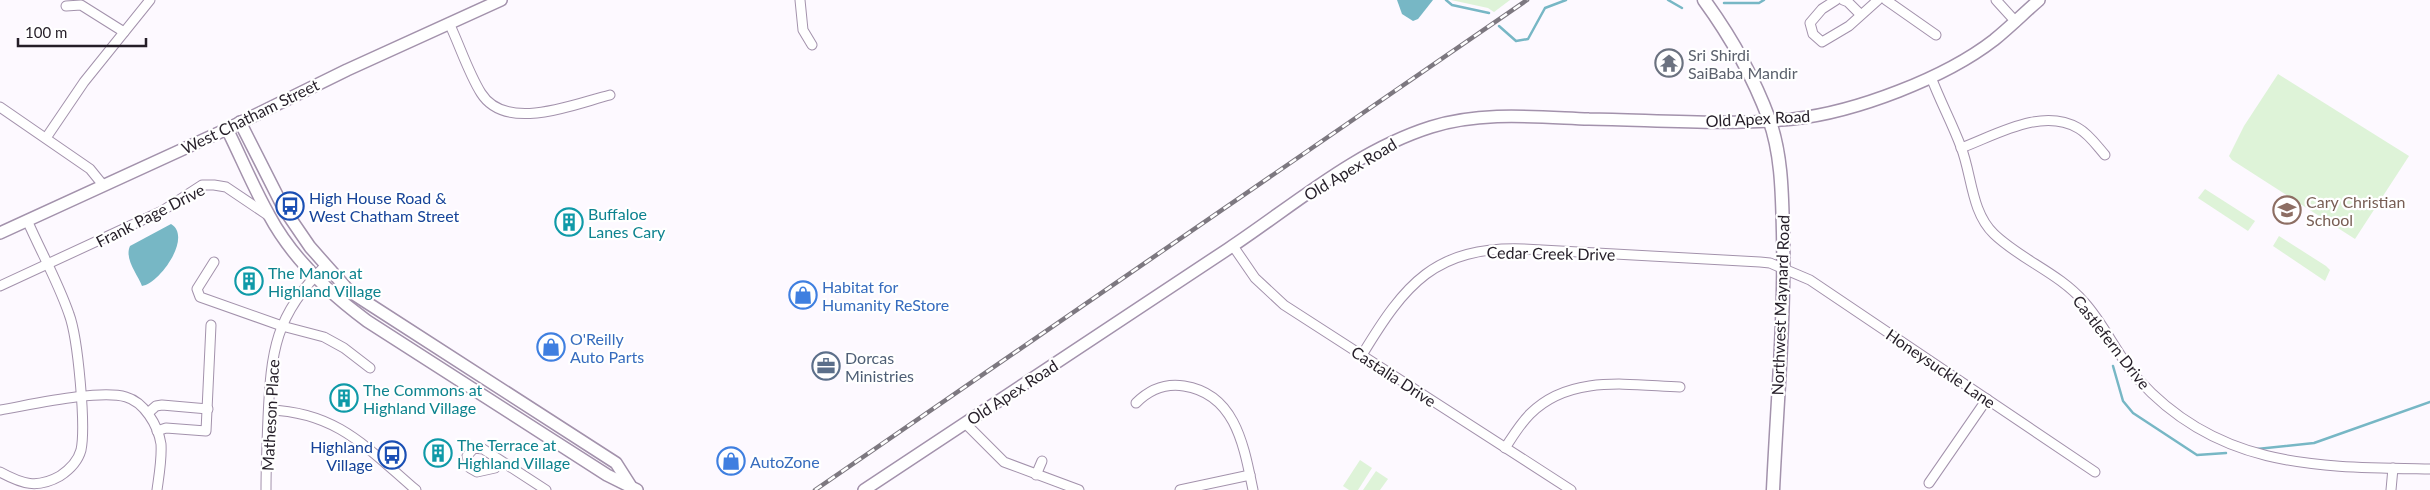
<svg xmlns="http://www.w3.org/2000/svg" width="2430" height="490" viewBox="0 0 2430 490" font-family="Lato,sans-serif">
	<rect width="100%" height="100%" fill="#fdf9ff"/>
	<!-- green -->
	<g fill="#def3d8">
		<polygon points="1451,0 1510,0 1494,12 1488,8"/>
		<polygon points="2278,74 2409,156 2355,239 2232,160 2229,156 2244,126"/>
		<polygon points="2205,189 2255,221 2248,231 2198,198"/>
		<polygon points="2279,236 2326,266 2330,270 2325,281 2273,246"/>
		<polygon points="1360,460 1372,468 1358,490 1349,490 1343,486"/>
		<polygon points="1376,471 1388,479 1380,490 1363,490"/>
	</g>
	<!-- water -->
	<g fill="#77b7c5">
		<polygon points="1397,0 1433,0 1418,19 1413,21 1402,14"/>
		<path d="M171,224C193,237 159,284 142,286C138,275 124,259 130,246Z"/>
	</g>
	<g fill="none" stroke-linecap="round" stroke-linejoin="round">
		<!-- stream -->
		<g stroke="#77b7c5" stroke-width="2.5">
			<polyline points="1446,0 1452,5 1489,13"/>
			<polyline points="1668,0 1682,8"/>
			<polyline points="1724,3 1759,3 1764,0"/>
			<polyline points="1499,26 1516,41 1528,39 1545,8 1566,0"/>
			<polyline points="2113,366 2123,401 2133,413 2197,455 2226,453"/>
			<polyline points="2257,449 2314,443 2430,402"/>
		</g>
		<!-- street casing -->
		<g stroke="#a392ac" stroke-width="11">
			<g id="street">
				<polyline points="800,0 803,30 812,45"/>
				<polyline points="1836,0 1822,9 1810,23 1813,34 1822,42 1849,26 1878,0"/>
				<polyline points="1843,0 1848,2 1860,14"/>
				<polyline points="1886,0 1936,35"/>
				<polyline points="1996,0 2016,22"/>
				<polyline points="66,6 81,5 124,32"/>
				<path d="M449,23C460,46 468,72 481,93C506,133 574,104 610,95"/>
				<path d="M1931,77C1940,101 1952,123 1961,147C1972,175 1971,212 1994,234C2021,260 2059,273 2084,302C2105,325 2117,355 2138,379C2219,469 2318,467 2430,469"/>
				<polyline points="0,107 90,169 103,185"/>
				<polyline points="46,138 84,82 150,0"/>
				<path d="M1961,148C1996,135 2042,107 2078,128C2089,134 2097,146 2105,155"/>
				<polyline points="1233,246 1255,278 1284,305 1571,490"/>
				<polyline points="214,262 197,289 200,297 282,326 324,337 344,348 370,368"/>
				<polyline points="0,286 162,211 202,185 214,185 226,187 269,216"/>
				<path d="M1362,355C1405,284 1435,246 1524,249L1760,262L1770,263L1810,280L2095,472"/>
				<path d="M1136,403C1149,390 1165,383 1184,386C1236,394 1244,447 1253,490"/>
				<path d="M0,410C30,405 99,389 126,397C144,402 158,425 161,444C162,459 159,475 157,490"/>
				<path d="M269,410C337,412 367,448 416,490"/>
				<polyline points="148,413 156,406 162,405 208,409"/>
				<polyline points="965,423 1004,462 1079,490"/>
				<polyline points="157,431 166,428 206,431 211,325"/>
				<path d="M1505,448C1513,436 1520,424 1530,414C1570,374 1629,385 1680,387"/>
				<polyline points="501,461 495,468 477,472 470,468 467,456 474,448 483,449 546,490"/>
				<path d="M0,472C22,484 37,489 60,476C69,470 78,461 81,450C86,426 78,338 69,314C58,282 41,252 27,220"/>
				<polyline points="1036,475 1042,461"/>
				<polyline points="1929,483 1987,399"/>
				<path d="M266,490C266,466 267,442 268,418C271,351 275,315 325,266"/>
				<polyline points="1180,490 1250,475"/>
				<polyline points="2391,490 2393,468"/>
			</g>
		</g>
		<!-- secondary casing -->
		<g stroke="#a392ac" stroke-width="14">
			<g id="secondary">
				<polyline points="240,122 284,209 310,247 349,291 616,463 630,485"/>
				<path d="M227,129C241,157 253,187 269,215C291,256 329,293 367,321L607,475L637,490"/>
				<polyline points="0,233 227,129 347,70 501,0"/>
				<path d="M864,490C985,409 1107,330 1228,249C1293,206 1355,151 1431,127C1482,111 1536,117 1589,119C1656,120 1726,126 1793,119C1856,112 1945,78 1994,40C2010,27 2024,13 2039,0"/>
			</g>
		</g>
		<!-- primary casing -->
		<g stroke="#a392ac" stroke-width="15">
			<path id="primary" d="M1704,0C1731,37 1753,76 1769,119C1782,155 1782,195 1783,232C1785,318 1777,404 1773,490"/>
		</g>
		<!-- street -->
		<use href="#street" stroke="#fff" stroke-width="9"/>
		<!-- secondary -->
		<use href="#secondary" stroke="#fff" stroke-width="11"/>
		<!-- primary -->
		<use href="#primary" stroke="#fff" stroke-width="12"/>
		<!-- rail casing -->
		<g stroke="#7d7880" stroke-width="4.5">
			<polyline id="rail" points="815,490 1527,0"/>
		</g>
		<!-- rail -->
		<use href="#rail" stroke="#fff" stroke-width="2.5" stroke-dasharray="8" stroke-linecap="butt"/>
	</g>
	<!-- icons -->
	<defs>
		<g id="temple-ring" transform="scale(1.4375)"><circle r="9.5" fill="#fff" stroke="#6b7280" stroke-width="1.5"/><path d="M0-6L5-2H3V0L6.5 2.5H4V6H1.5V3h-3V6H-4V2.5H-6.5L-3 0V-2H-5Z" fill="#6b7280"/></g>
		<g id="bus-ring" transform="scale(1.4375)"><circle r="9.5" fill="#fff" stroke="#1a4fb4" stroke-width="1.5"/><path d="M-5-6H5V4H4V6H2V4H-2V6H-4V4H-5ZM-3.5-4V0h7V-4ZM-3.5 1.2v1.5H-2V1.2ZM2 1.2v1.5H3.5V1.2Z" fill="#1a4fb4"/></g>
		<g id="school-ring" transform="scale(1.4375)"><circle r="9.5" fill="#fff" stroke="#8d6e63" stroke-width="1.5"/><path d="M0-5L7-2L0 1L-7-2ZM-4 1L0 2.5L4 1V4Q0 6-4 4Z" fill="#8d6e63"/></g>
		<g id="building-ring" transform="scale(1.4375)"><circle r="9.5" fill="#fff" stroke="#0f9aa8" stroke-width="1.5"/><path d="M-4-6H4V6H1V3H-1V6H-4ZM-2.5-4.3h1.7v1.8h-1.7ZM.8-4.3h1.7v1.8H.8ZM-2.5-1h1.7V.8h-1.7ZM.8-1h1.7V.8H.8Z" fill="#0f9aa8"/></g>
		<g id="shop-ring" transform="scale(1.4375)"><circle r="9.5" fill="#fff" stroke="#3f7fe0" stroke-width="1.5"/><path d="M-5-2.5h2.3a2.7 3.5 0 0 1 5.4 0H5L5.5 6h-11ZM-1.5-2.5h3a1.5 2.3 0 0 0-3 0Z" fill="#3f7fe0"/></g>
		<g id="office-ring" transform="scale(1.4375)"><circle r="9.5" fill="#fff" stroke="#5c6f8a" stroke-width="1.5"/><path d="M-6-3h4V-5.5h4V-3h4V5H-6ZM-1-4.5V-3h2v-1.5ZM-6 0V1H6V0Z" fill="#5c6f8a"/></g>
	</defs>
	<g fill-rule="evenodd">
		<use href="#temple-ring" x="1669" y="63"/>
		<use href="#bus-ring" x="290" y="206"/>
		<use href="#school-ring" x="2287" y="210"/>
		<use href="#building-ring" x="569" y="222"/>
		<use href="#building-ring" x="249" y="281"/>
		<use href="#shop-ring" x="803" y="295"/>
		<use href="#shop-ring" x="551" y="347"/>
		<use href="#office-ring" x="826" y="366"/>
		<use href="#building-ring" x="344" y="398"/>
		<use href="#building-ring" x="438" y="453"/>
		<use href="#bus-ring" x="392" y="455"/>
		<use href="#shop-ring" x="731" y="461"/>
	</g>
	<g text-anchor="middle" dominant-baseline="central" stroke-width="4.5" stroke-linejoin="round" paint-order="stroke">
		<!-- worship labels -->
		<g font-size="16" fill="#5b616d" stroke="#fff" text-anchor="start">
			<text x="1688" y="54">Sri Shirdi<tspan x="1688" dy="18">SaiBaba Mandir</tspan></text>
		</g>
		<!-- street labels -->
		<g font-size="16" fill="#251e28" stroke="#fff">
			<text transform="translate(250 116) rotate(-26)">West Chatham Street</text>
			<text transform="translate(1758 118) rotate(-3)">Old Apex Road</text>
			<text transform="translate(1350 169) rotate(-31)">Old Apex Road</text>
			<text transform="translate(150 215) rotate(-27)">Frank Page Drive</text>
			<text transform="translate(1551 253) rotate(1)">Cedar Creek Drive</text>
			<text transform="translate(1780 305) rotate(-88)">Northwest Maynard Road</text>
			<text transform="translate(2112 342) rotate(52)">Castlefern Drive</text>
			<text transform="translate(1941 368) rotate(34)">Honeysuckle Lane</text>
			<text transform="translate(1394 376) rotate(33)">Castalia Drive</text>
			<text transform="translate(1012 392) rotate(-33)">Old Apex Road</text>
			<text transform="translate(270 415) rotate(-87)">Matheson Place</text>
		</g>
		<!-- transit labels -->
		<g font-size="16" fill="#164399" stroke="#fff" text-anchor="start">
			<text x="309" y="197">High House Road &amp;<tspan x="309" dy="18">West Chatham Street</tspan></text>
			<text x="373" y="446" text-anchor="end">Highland<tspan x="373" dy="18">Village</tspan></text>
		</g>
		<!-- education labels -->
		<g font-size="16" fill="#785e54" stroke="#fff" text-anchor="start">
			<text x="2306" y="201">Cary Christian<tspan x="2306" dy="18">School</tspan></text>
		</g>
		<!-- culture labels -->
		<g font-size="16" fill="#0d838f" stroke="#fff" text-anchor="start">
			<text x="588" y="213">Buffaloe<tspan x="588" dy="18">Lanes Cary</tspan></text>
			<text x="268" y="272">The Manor at<tspan x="268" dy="18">Highland Village</tspan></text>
			<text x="363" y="389">The Commons at<tspan x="363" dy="18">Highland Village</tspan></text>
			<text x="457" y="444">The Terrace at<tspan x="457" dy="18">Highland Village</tspan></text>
		</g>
		<!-- shop labels -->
		<g font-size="16" fill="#366cbe" stroke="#fff" text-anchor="start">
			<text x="822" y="286">Habitat for<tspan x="822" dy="18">Humanity ReStore</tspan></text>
			<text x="570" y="338">O'Reilly<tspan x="570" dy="18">Auto Parts</tspan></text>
			<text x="750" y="461">AutoZone</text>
		</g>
		<!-- service labels -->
		<g font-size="16" fill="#4e5e75" stroke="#fff" text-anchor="start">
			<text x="845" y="357">Dorcas<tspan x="845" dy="18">Ministries</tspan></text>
		</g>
	</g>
	<!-- scale -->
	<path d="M18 38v8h128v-8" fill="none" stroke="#251e28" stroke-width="2.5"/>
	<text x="25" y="38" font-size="15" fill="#251e28" stroke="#ffffff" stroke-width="4" paint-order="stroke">100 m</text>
</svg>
